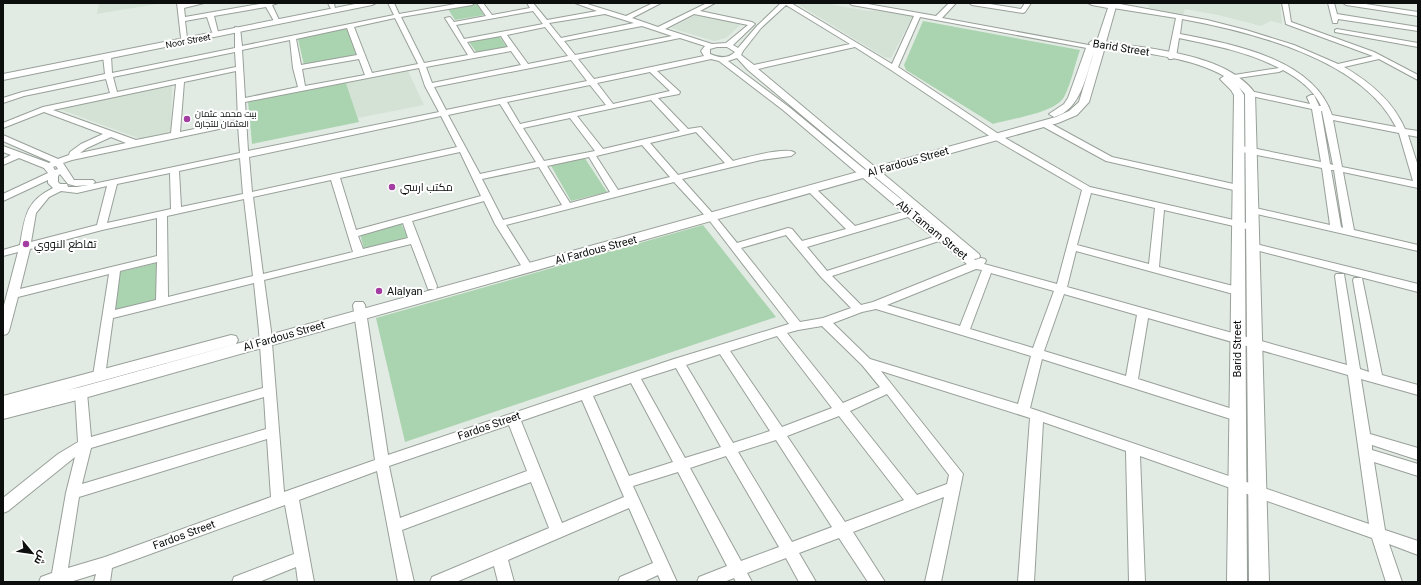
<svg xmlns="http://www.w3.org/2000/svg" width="1421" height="585" viewBox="0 0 1421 585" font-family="Roboto,Cairo,sans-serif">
	<rect width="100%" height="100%" fill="#e2ebe3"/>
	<!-- built -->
	<g fill="#d3e2d5">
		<polygon points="99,3 163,3 97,14"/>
		<polygon points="796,3 824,3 867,11 882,10 913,16 891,58 884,57"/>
		<polygon points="1136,3 1280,3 1282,24 1271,21 1261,26 1218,15 1185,9 1183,15 1148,8 1149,5"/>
		<polygon points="695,15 741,24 726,38 714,41 671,28"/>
		<polygon points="408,71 424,105 358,118 346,83"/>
		<polygon points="172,85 171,132 141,139 59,109"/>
	</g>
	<!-- green -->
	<g fill="#aad3b0">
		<polygon points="477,4 484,15 455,20 448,9"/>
		<path d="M923,21L1080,50C1075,64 1071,84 1064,97C1055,113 1010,119 993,124L906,70L904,65Z"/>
		<polygon points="347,28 357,55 304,65 298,39"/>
		<polygon points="499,36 507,47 477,53 469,42"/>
		<polygon points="346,83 359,122 252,144 248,101"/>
		<polygon points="584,157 607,192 571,201 550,164"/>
		<polygon points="401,223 408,238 364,249 360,234"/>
		<polygon points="703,225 776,317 405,442 376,318"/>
		<polygon points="157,263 156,301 115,310 120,272"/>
	</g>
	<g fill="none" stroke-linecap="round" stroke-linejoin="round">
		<!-- minor casing -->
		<g stroke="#98a099" stroke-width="2">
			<g id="minor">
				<polygon points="177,3 183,3 183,4 204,3 184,8 185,17 265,3 278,3 272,5 279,20 274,21 266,7 214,16 218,32 215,34 212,32 207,17 185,21 187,38 184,40 181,38"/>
				<polygon points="328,3 334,3 335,9 331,9"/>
				<path d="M388,3H394L399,14L461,3H475L472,5L401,17L424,63L468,55L445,18L450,17L454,22L486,16L477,3H483L492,15L530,8L527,3H533L547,20L597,11L575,3H584L626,16L653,3H661L632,18L658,27L707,3H715L700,11L752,22L755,24L733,45L738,48L757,26L781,3H791L892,64L914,16L852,5L849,3H862L936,16L949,3H956L942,18L1094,46L1096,47L1092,49L920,17L898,67L1000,135L1090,187L1251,224L1256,227L1251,230L1164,210L1159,267L1241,288L1242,291L1241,294L1237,295L1076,251L1067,287L1347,365L1335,276L1336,274H1344L1360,369L1369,372L1353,280L1354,278H1362L1382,375L1418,385V395L1361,379L1370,434L1418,448V460L1372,445V450L1418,464V476L1374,462L1385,530L1418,541V555L1389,544L1402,582H1386L1372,538L1140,456L1145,582H1129L1126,451L1043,422L1034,582H1018L1030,418L881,371L963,474L941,582H925L944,497L853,532L885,582H868L839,538L799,553L816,582H799L786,558L747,573L752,582H736L734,578L724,582H697L699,577L727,566L678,472L633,486L677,582H661L658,575L643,582H618L620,577L653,563L629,508L508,560L514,582H498L494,566L456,582H430L432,577L549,528L531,482L402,530L414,582H398L377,471L299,500L314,582H298L296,567L259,582H232L234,577L294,554L285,505L112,568L110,582H94L96,574L70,582H39L41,577L52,573L66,493L75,457L8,511L3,513V498L58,454L78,442L75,393L77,390L81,388L85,390L87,393L91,437L263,388L259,331L254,283L113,318L105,376L103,379L99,381L95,379L93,376L109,274L18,297L9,331L7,334L3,335V309L18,252L3,256V250L20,245C25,217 25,202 53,188L48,183V180L3,201V194L48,173L44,168L19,158L3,165V159L11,155L3,152V146L49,163L51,162L3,141V135L58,159L69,155L70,152L81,144L103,134L44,112L3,128V123L43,107L110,93L106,79L24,96L3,103V98L22,92L105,74L103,56L107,54L111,56L112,73L235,48V27L240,28L242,46L394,15ZM786,5L850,44L754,65L741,55L743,51L761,28ZM533,11L543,24L464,39L456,25ZM605,14L634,23L561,38L549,23ZM694,14L748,25L726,43L712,44L665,29ZM395,18L418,64L372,73L354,27ZM642,26L672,36L575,55L564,41ZM545,27L568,56L528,64L507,35ZM347,28L357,55L301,65L296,39ZM501,36L508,47L474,53L467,42ZM680,38L705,46L701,51L704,56L594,79L578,59ZM290,40L293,68L298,87L245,98L242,50ZM717,47H727L735,52C728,59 719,58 710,54V49ZM855,47L891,70L994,139L1082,190L1057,284L984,264L986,261L985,259L981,258L975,260L974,259L979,258L980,256L979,254L758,69ZM511,51L521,65L432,83L426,67ZM235,52L236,67L117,92L113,77ZM737,58L748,70L954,243L789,107L728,61ZM359,59L365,75L305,86L302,69ZM711,59L719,61L783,110L903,212L855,226L814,187H808L806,189L846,229L802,241L792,229L788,228L737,243L715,216L682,179L761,160L791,156L795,153C788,146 744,158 733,161L701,127L688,129L658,98L679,94L680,92L657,71ZM571,60L587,81L446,110L434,87ZM419,68L425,86L439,112L248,151L245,102ZM236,71L238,120L180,132L184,82ZM650,72L670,91L613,104L597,83ZM176,84L171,133L136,140L53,110ZM590,85L606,105L520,124L507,102ZM651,100L680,131L603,149L577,116ZM500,104L536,162L480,174L448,115ZM441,116L457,147L252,192L249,157ZM570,118L595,151L544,161L523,128ZM238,125L240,153L93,184L95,182L93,180H74L63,163L72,160ZM696,132L725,163L678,175L650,143ZM111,137L126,143L80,153L87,148ZM642,145L670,177L618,190L596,156ZM460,152L481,196L356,230L340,178ZM589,157L610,192L570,203L547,166ZM240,158L243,194L181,207L179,171ZM53,167L56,166L58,169L55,170ZM539,167L562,205L503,220L482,179ZM170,173L171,209L107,223L117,184ZM60,174L68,184L76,186L88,185L77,187H68L67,184H60L58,182V176ZM331,180L353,252L263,274L253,197ZM674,182L709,220L789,324L674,359L388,455L365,305L363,302H355L353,305L375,460L284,492L271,331L264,280L411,244L427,286L428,289H436L437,286L412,221L484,201L495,224L524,270L528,271L533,268L506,225ZM107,186L97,225L31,242L36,213L49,197L61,191L77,193ZM1091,193L1155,208L1149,264L1077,245ZM244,199L253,276L168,297L167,216ZM908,217L933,237L827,271L807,247ZM157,218V256L20,289L30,249L102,230ZM403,223L408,238L363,249L358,236ZM786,235L821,277L851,308L823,318L800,322L741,248ZM939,241L967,264L873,302L861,305L832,276ZM157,262L156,300L115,310L120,271ZM976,269L982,270L960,326L887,305ZM991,273L1054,291L1033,348L970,329ZM1064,294L1137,315L1126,376L1044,351ZM876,309L1031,356L1018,404L870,359L833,323L862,312ZM1148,318L1348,375L1369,524L1030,408L1042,359L1237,421L1242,420L1243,416L1242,412L1138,379ZM822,326L862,365L880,387L843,403L787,333L798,330ZM777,336L832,408L782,427L730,351ZM720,354L770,431L733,443L686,365ZM676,368L721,447L685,458L641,379ZM631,383L673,462L629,476L593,396ZM887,394L949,475L947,484L917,495L850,411ZM264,397L266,429L82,484L91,448ZM582,400L624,497L562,523L521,421ZM839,416L904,500L845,522L787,436ZM509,425L527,471L400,518L389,466ZM267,439L271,497L105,557L68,568L79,497ZM776,440L832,527L792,542L738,452ZM726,456L779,547L741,561L690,468Z"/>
				<polygon points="969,3 984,3 1021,9 1025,3 1031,3 1025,12 1023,13 972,5"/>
				<path d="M1282,3H1288L1291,22L1374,52L1418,75V80L1379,59L1344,67C1370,82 1393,101 1405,129L1418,131V137L1408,135L1418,166V188L1343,172L1354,230L1418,245V251L1248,212L1246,210L1248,208L1251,207L1330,225L1322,168L1242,152L1238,149L1242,146L1321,162L1312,109L1247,95L1246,93L1250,91L1310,104L1307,97L1311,95H1314L1319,106H1321C1314,90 1298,78 1283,70L1279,72L1231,79L1230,77L1234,75L1279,68C1248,52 1213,45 1179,38L1176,57L1172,59H1169L1168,57L1176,18L1113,8L1110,6L1113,4H1120L1207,20L1246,30L1294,45L1338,64L1373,56L1286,24ZM1182,19C1252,32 1362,59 1396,127L1332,115C1313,58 1231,44 1180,34ZM1321,111H1322L1333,165L1330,164ZM1333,120L1399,133L1413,181L1342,167ZM1331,170H1334L1343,228L1341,227Z"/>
				<polygon points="1328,3 1334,3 1337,14 1418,27 1418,31 1338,19 1337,23 1333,23"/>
				<polygon points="1343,3 1359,3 1418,12 1418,16 1346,5"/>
				<polygon points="1337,29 1418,43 1418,47 1335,32 1335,30"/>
				<polygon points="1042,122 1048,122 1112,157 1238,185 1243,188 1238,191 1106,161 1042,126 1041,124"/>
				<polygon points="1252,243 1418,284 1418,292 1248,248 1247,246 1248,244"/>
			</g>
		</g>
		<!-- major casing -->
		<g stroke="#98a099" stroke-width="2">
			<g id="major">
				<polygon points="360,3 376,3 372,5 3,80 3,74"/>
				<path d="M1088,3H1117L1106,42C1151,49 1227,54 1255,93L1269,582H1249L1245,94L1239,87L1244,95L1247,582H1227L1234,95L1231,90L1220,79L1224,76C1191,57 1142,53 1105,47L1089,102L1077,115L1058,123L81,399L3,419V396L231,335L236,336L238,340L236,344L68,390L81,387L1056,117L1069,111L1079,102L1094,52C1086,75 1081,110 1054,117L1049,114L1064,104L1068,98L1086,48L1091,45L1095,48L1096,46L1090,45L1089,43L1093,40L1097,41L1108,8L1092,5Z"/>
			</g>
		</g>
		<!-- minor -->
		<use href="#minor" fill="#fff" fill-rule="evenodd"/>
		<!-- major -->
		<use href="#major" fill="#fff" fill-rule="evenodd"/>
	</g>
	<!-- markers -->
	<g fill="#a43da1" stroke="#fff" stroke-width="1.5">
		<circle cx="187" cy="119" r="4"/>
		<circle cx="392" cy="187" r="4"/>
		<circle cx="26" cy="244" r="4"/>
		<circle cx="379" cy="291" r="4"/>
	</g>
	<g text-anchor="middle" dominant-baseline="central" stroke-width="4" stroke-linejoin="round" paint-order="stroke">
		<!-- far-street labels -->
		<g font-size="9" fill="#0b0e0c" stroke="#fff">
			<text transform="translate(188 41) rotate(-11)">Noor Street</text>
		</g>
		<!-- far-poi labels -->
		<g font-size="9" fill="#0b0e0c" stroke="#fff" text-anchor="start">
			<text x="195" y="114">بيت محمد عثمان<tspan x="195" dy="10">العثمان للتجارة</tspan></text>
		</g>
		<!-- street labels -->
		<g font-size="11" fill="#0b0e0c" stroke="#fff">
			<text transform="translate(1121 48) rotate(9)">Barid Street</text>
			<text transform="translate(908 162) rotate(-16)">Al Fardous Street</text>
			<text transform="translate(932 230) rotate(39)">Abi Tamam Street</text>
			<text transform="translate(596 250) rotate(-15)">Al Fardous Street</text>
			<text transform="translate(284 336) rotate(-16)">Al Fardous Street</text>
			<text transform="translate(1237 349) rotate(-90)">Barid Street</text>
			<text transform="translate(489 426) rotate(-19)">Fardos Street</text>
			<text transform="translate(184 535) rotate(-20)">Fardos Street</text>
		</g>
		<!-- poi labels -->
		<g font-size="11" fill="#0b0e0c" stroke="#fff" text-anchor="start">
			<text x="400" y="187">مكتب ارسي</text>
			<text x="34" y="244">تقاطع النووي</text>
			<text x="387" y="291">Alalyan</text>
		</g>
	</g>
	<!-- border -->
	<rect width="1421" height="585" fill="none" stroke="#0b0e0c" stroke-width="8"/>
	<!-- north arrow -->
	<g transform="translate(32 553) rotate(119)" stroke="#ffffff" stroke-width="3" paint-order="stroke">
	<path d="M0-3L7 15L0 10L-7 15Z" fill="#0b0e0c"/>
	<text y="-6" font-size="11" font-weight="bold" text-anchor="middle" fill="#0b0e0c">ش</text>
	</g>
</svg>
